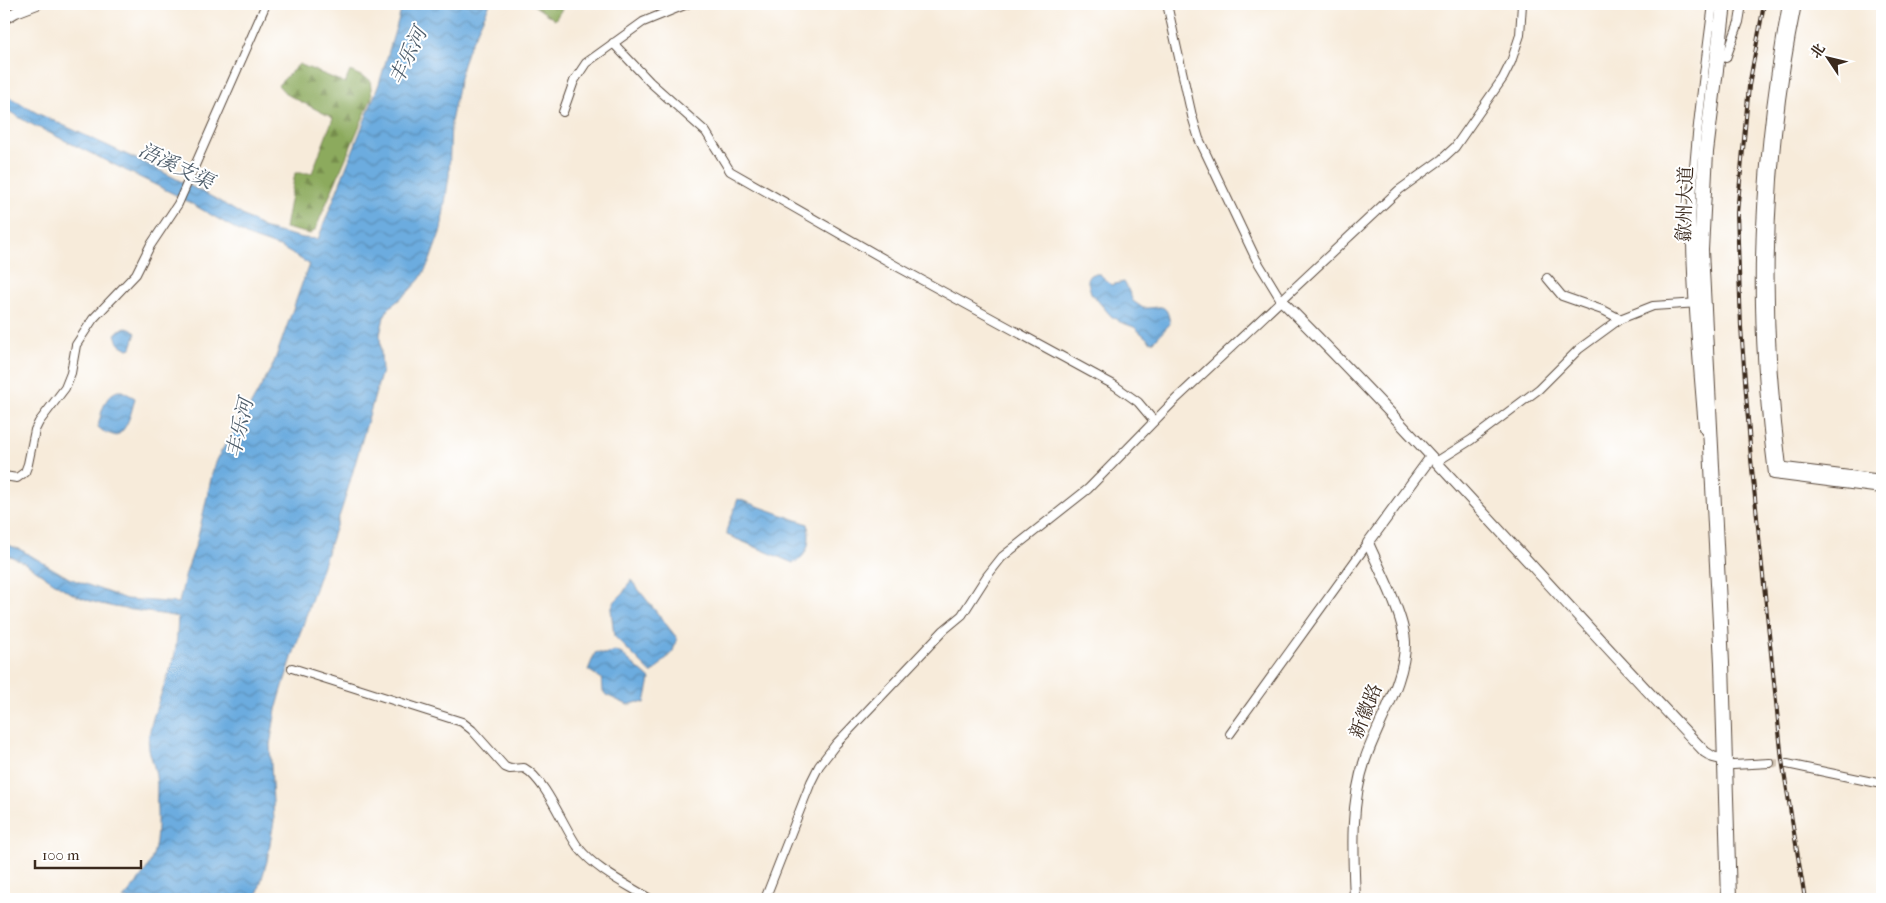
<svg xmlns="http://www.w3.org/2000/svg" width="1886" height="903" viewBox="0 0 1886 903" font-family="'IM FELL French Canon','Noto Serif SC',serif">
	<defs>
		<pattern id="forest-firs" width="22" height="20" patternUnits="userSpaceOnUse" patternTransform="scale(1.25)"><rect width="22" height="20" fill="#8caa5d"/><path d="M5 1l3.5 6h-7zM16 11l3.5 6h-7z" fill="#748b4c"/></pattern>
		<pattern id="water-waves" width="16" height="10" patternUnits="userSpaceOnUse" patternTransform="scale(1.25)"><rect width="16" height="10" fill="#6cacdf"/><path d="M0 5q4-4 8 0t8 0" fill="none" stroke="#5a8cb4"/></pattern>
	</defs>
	<rect width="100%" height="100%" fill="#fff"/>
	<filter id="ink" filterUnits="userSpaceOnUse"><feTurbulence type="fractalNoise" baseFrequency=".02" numOctaves="2"/><feDisplacementMap in="SourceGraphic" scale="10" xChannelSelector="R" yChannelSelector="G"/><feConvolveMatrix kernelMatrix="1 2 1 2 8 2 1 2 1" color-interpolation-filters="sRGB"/></filter>
	<filter id="wash" filterUnits="userSpaceOnUse"><feTurbulence type="fractalNoise" baseFrequency=".0096" numOctaves="4" result="noise"/><feDisplacementMap in="SourceGraphic" scale="20" xChannelSelector="R" yChannelSelector="G"/><feGaussianBlur stdDeviation="1.12" result="paint"/><feColorMatrix in="noise" values="0 0 0 0 0 0 0 0 0 0 0 0 0 0 0 0 0 1.4 0 .05"/><feComposite in="paint" operator="in"/></filter>
	<g filter="url(#wash)">
		<rect width="100%" height="100%" fill="#f7ebda"/>
		<!-- forest -->
		<g fill="url(#forest-firs)" stroke="#646a3e">
			<polygon points="532,4 565,4 555,20"/>
			<polygon points="299,64 345,83 350,71 370,80 372,97 315,230 310,234 285,228 295,173 312,173 333,118 286,94 278,85"/>
		</g>
		<!-- water -->
		<g fill="url(#water-waves)" stroke="#546b7e">
			<path d="M403,4H490L467,52L462,68L451,122L449,176L441,230L429,263L420,279L408,292L388,309L384,317L380,335L382,371L344,502L286,676L276,710L270,745L274,821L267,861L256,899H123C153,865 158,855 157,810C156,799 158,787 156,776C154,761 146,750 149,735C154,708 166,684 174,658C177,645 177,630 178,617C144,610 109,610 77,596C51,584 31,562 4,554V543L23,551L69,578L126,599L179,603L185,576L197,541L213,470L220,453L250,406L273,365L309,264L282,248L248,236L178,196L25,121L4,108V94L37,113L149,165L214,198L266,229L303,238L318,239L379,84Z"/>
			<path d="M1092,274H1100L1111,285L1124,282L1127,287L1133,301L1143,308C1158,309 1167,299 1170,324L1154,341L1151,342L1134,327L1120,322L1111,316L1091,293L1087,278Z"/>
			<polygon points="125,328 132,329 136,333 131,348 128,349 118,343 115,334 119,330"/>
			<path d="M118,391H122L135,398C132,410 128,430 116,436L104,432L98,427C101,414 104,395 118,391Z"/>
			<path d="M738,499L808,524C810,539 810,556 793,563L727,535L726,531Z"/>
			<polygon points="631,580 677,638 673,651 653,673 651,673 614,636 611,609 614,602 623,593"/>
			<polygon points="615,651 622,654 650,679 645,703 638,702 628,705 606,695 603,691 602,679 588,670 595,653 597,652 604,654"/>
		</g>
	</g>
	<g filter="url(#ink)">
		<g fill="none" stroke-linecap="round" stroke-linejoin="round">
			<!-- minor-tunnel -->
			<polyline stroke="#d1c4b4" stroke-width="8" stroke-dasharray="8 4" stroke-linecap="butt" points="1770,763 1787,764"/>
			<!-- minor casing -->
			<g stroke="#57473a" stroke-width="10">
				<g id="minor">
					<polyline points="1167,4 1192,116 1199,139 1256,259 1281,300"/>
					<polyline points="613,43 650,82 706,132 730,171 898,267 1114,385 1138,402 1154,421"/>
					<polyline points="1726,58 1739,22 1742,4"/>
					<polyline points="563,112 574,81 586,63 643,22 687,4"/>
					<polyline points="1547,278 1562,296 1605,311 1620,319"/>
					<path d="M1708,436L1703,428C1698,367 1692,304 1691,242C1691,162 1703,83 1713,4"/>
					<polyline points="1436,462 1471,440 1539,389 1579,349 1620,319 1653,306 1699,303"/>
					<polyline points="4,476 17,478 25,472 28,464 35,430 39,422 65,388 71,373 76,345 93,319 136,274 150,246 178,204 266,4"/>
					<path d="M292,668L462,722L472,730L505,767L510,769L524,768C546,780 563,826 578,847C596,870 626,884 650,899"/>
					<polyline points="1230,734 1368,543"/>
					<polyline points="1787,764 1882,784"/>
					<polyline points="1733,765 1770,763"/>
					<polyline points="765,899 811,782 819,766 836,744 944,630 962,615 987,576 1002,557 1088,489 1175,400 1399,190 1442,159 1455,147 1503,78 1511,62 1520,35 1522,4"/>
				</g>
			</g>
			<!-- tertiary casing -->
			<g stroke="#57473a" stroke-width="12">
				<g id="tertiary">
					<path d="M1788,4C1770,103 1759,204 1761,305C1762,362 1767,418 1774,474L1882,488"/>
					<polyline points="4,19 16,12 37,4"/>
					<path d="M1281,300C1427,446 1563,603 1705,752L1713,757L1725,760"/>
					<polyline points="1777,467 1882,480"/>
					<path d="M1782,475C1761,318 1764,160 1796,4"/>
					<path d="M1355,899C1353,853 1350,804 1365,760C1377,724 1406,680 1405,642C1404,616 1379,568 1368,543L1431,457"/>
				</g>
			</g>
			<!-- trunk casing -->
			<g stroke="#57473a" stroke-width="16">
				<polyline id="trunk" points="1724,4 1706,152 1701,250 1722,663 1729,899"/>
			</g>
			<!-- minor -->
			<use href="#minor" stroke="#fff" stroke-width="8"/>
			<!-- tertiary -->
			<use href="#tertiary" stroke="#fff" stroke-width="10"/>
			<!-- trunk -->
			<use href="#trunk" stroke="#fff" stroke-width="14"/>
			<!-- rail casing -->
			<g stroke="#3b2a1e" stroke-width="4">
				<polyline id="rail" points="1764,4 1749,86 1737,213 1741,327 1751,459 1782,760 1805,899"/>
			</g>
			<!-- rail -->
			<use href="#rail" stroke="#fff" stroke-width="2" stroke-dasharray="5.5" stroke-linecap="butt"/>
		</g>
	</g>
	<g text-anchor="middle" dominant-baseline="central" stroke-width="4" stroke-linejoin="round" paint-order="stroke">
		<!-- street labels -->
		<g font-size="19" fill="#3b2a1e" stroke="#fff">
			<text transform="translate(1685 204) rotate(-88)">歙州大道</text>
			<text transform="translate(1366 711) rotate(-68)">新徽路</text>
		</g>
		<!-- water labels -->
		<g font-size="20" font-style="italic" fill="#4f5e6b" stroke="#fff">
			<text transform="translate(408 56) rotate(-64)">丰乐河</text>
			<text transform="translate(176 166) rotate(26)">浯溪支渠</text>
			<text transform="translate(240 428) rotate(-77)">丰乐河</text>
		</g>
	</g>
	<!-- margin -->
	<rect width="1886" height="903" fill="none" stroke="#fff" stroke-width="20"/>
	<!-- north arrow -->
	<g transform="translate(1828 58) rotate(305)" stroke="#ffffff" stroke-width="4" paint-order="stroke">
	<path d="M0-4L9 19L0 12L-9 19Z" fill="#3b2a1e"/>
	<text y="-8" font-size="14" font-weight="bold" text-anchor="middle" fill="#3b2a1e">北</text>
	</g>
	<!-- scale -->
	<path d="M35 860v8h106v-8" fill="none" stroke="#3b2a1e" stroke-width="2.5"/>
	<text x="42" y="860" font-size="15" fill="#3b2a1e" stroke="#ffffff" stroke-width="4" paint-order="stroke">100 m</text>
</svg>
